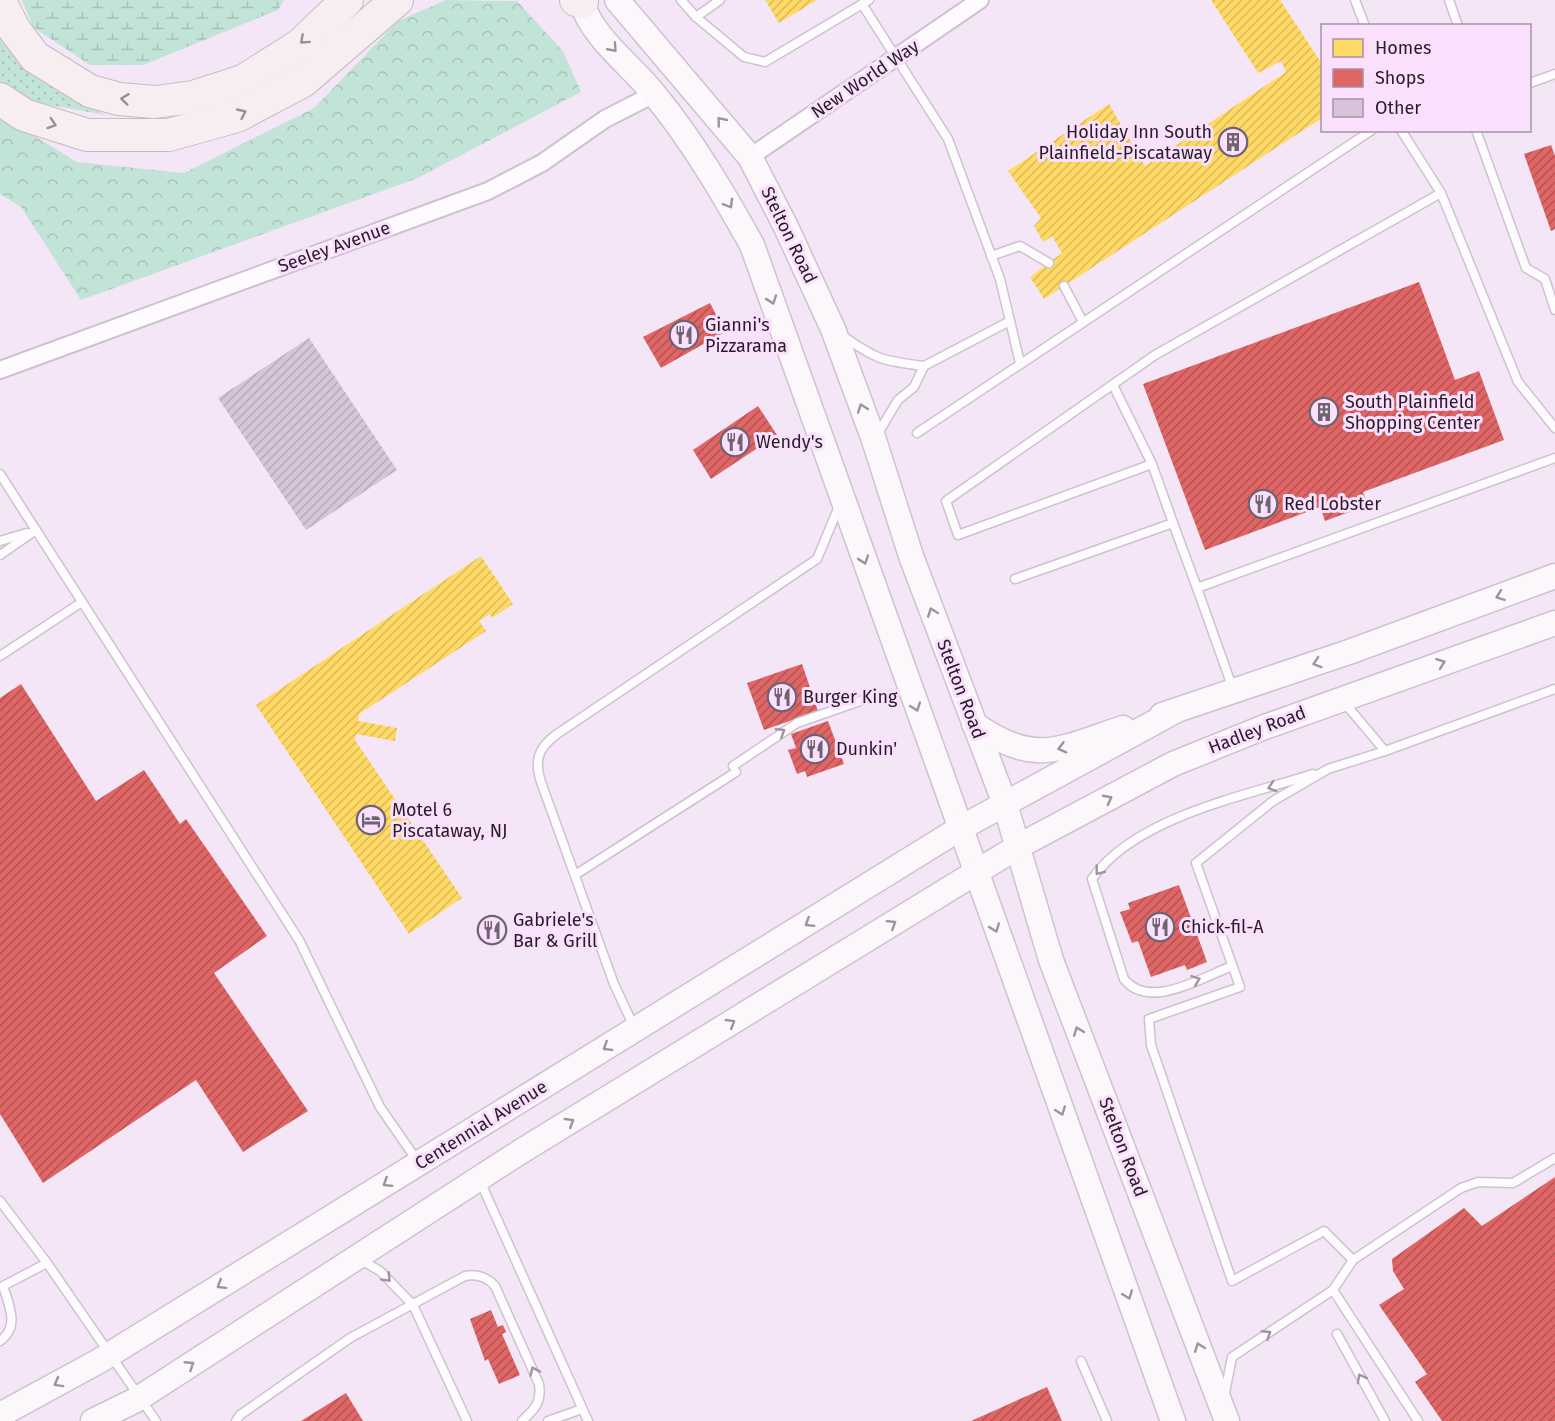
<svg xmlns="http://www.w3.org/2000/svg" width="1555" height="1421" viewBox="0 0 1555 1421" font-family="'Fira Sans',sans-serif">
	<defs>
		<pattern id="grass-dots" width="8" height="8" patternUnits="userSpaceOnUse" patternTransform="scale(1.5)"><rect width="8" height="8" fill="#c2e4d7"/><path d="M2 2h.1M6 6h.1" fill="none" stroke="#a7c3b9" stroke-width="1.8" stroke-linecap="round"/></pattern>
		<pattern id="forest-crowns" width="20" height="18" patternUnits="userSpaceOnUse" patternTransform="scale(1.5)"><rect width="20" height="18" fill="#c2e4d7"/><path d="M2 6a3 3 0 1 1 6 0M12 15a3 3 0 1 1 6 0" fill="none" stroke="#a7c3b9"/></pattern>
		<pattern id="wetland-marsh" width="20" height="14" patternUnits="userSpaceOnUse" patternTransform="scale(1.5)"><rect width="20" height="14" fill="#c2e4d7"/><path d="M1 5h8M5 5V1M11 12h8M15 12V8" fill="none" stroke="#a7c3b9"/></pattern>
		<pattern id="homes-hatch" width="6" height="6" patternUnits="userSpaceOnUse" patternTransform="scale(1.5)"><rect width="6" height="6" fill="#ffd966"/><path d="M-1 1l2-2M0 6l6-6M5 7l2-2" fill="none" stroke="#daba58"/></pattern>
		<pattern id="shops-hatch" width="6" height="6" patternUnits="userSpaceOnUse" patternTransform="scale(1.5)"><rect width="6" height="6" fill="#e06666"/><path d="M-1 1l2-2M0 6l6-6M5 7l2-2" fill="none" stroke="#b55354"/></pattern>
		<pattern id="building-hatch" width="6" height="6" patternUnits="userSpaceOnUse" patternTransform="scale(1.5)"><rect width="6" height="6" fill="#d6c4d9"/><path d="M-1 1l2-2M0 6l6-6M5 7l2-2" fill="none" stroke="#b8a8ba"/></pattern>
	</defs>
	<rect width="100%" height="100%" fill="#f5e6f7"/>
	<!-- grass -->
	<polygon fill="url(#grass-dots)" points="0,32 55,90 106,115 21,100 0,85"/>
	<!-- forest -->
	<polygon fill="url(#forest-crowns)" points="446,0 517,1 563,51 581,92 418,178 81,300 21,207 0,194 0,115 77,162 184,173 314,108 398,21"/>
	<!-- wetland -->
	<polygon fill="url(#wetland-marsh)" points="22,0 284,0 278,10 143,65 90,65 33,27"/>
	<!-- homes -->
	<g fill="url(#homes-hatch)">
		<polygon points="765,0 817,0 779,23"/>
		<polygon points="1211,0 1280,0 1322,64 1322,118 1044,299 1030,277 1062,253 1052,236 1043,242 1034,226 1041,218 1008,171 1109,104 1145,166 1286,72 1281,61 1258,73"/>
		<polygon points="481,556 513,604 492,618 490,614 479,621 486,631 359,714 358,721 397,728 395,741 356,734 355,740 462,898 409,934 256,705"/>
	</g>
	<!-- shops -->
	<g fill="url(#shops-hatch)">
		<polygon points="1551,145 1555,156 1555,229 1551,231 1524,154"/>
		<polygon points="1419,282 1455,380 1479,371 1504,440 1363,492 1368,505 1325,521 1320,507 1205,550 1143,384"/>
		<polygon points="710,303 725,332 661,368 643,337"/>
		<polygon points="758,406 777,435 711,479 693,450"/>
		<polygon points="802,664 818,711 764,730 747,683"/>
		<polygon points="21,684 96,801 144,770 180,824 186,819 267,936 214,973 308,1111 243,1152 196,1080 43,1183 0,1114 0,698"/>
		<polygon points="828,721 844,764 807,777 805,771 797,774 788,750 796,748 791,734"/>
		<polygon points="1179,885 1207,962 1187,970 1185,965 1151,977 1138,941 1132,943 1120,912 1130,909 1128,903"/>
		<polygon points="1555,1177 1555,1421 1442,1421 1415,1382 1427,1374 1379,1305 1404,1289 1393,1271 1392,1259 1464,1208 1482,1226"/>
		<polygon points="491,1310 498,1327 503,1325 506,1332 502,1334 520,1375 499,1384 488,1359 485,1361 470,1319"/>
		<polygon points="1047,1387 1062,1421 971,1421"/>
		<polygon points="346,1393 363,1421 301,1421"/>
	</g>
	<!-- building -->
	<polygon fill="url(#building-hatch)" points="309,338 397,470 306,530 218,398"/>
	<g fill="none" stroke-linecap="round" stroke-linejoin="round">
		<!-- lane casing -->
		<g stroke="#cdc2cf" stroke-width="11">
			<g id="lane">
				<polyline points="681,0 696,17 744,57 765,62 869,0"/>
				<polyline points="1355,0 1365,26"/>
				<polyline points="1449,0 1458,26"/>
				<polyline points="862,4 948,139 1000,279 1020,363"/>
				<polyline points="696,17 720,0"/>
				<polyline points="1530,83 1555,74"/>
				<polyline points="1401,130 1441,193 1518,382 1555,428"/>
				<polyline points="1476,130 1526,268 1545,279 1555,310"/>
				<polyline points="991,256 1020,246 1049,263"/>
				<polyline points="1064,286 1083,322"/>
				<path d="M843,336C877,360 883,361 924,366L914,387L898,400L877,435"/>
				<polyline points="924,366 1010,321"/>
				<polyline points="1113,385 1152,464 1173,523"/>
				<polyline points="917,433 1372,130"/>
				<polyline points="1152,464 958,535 946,501 1155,355 1441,193"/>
				<polyline points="0,474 299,940 380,1107 418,1162"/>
				<polyline points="0,541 27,533"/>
				<polyline points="0,555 36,530"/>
				<polyline points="1015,579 1173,523 1197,588 1555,458"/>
				<polyline points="1197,588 1233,689"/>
				<polyline points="0,656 82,602"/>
				<polyline points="1343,701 1385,751"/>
				<polyline points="733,766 797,723 863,700"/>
				<polyline points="575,875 736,772"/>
				<path d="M1232,966C1203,977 1149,1011 1124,979L1092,879C1135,817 1245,796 1313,774"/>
				<path d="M634,1027L614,984L541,782C534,760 538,748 557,734L817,559L840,504"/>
				<polyline points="480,1181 588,1421"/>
				<polyline points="0,1201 47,1263 156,1421"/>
				<polyline points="361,1260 380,1271 413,1305 467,1421"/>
				<polyline points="1353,1260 1324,1231 1232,1281 1151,1045 1149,1019 1240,987 1196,863 1273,801 1328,769 1385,751 1555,689"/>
				<polyline points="1337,1334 1385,1421"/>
				<path d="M0,1341C20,1327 9,1305 3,1286L47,1263"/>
				<polyline points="1081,1361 1107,1421"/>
				<polyline points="1225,1393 1232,1357 1333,1290"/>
				<path d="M236,1421L240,1415L350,1338L465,1276C476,1274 487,1277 495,1286L539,1384C542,1402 535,1409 522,1421"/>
				<polyline points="548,1421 582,1409"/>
				<polyline points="1418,1421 1333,1290 1353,1260 1461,1188 1478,1182 1513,1183 1555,1158"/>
			</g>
		</g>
		<!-- street casing -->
		<g stroke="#cdc2cf" stroke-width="20">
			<g id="street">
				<polyline points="750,157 980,0"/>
				<polyline points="0,370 488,191 542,163 605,119 654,94"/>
			</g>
		</g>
		<!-- secondary casing -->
		<g stroke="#cdc2cf" stroke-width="27">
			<g id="secondary">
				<path d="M581,0C591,37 630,64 654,94C692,140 723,193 752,245L1173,1421"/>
				<polyline points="617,0 750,157 786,227 833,329 874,440 911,556 1005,804 1051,960 1227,1421"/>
				<polyline points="1162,715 1349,652 1555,576"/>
				<path d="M974,724C1035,767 1060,749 1123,728"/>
				<polyline points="0,1415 99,1361 959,829 1177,710"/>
				<polyline points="93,1421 136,1400 520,1152 1019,846 1173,764 1262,728 1555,623"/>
			</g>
		</g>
		<!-- highway casing -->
		<g stroke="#c8bbc3" stroke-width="34">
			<g id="highway">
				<polyline points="576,0 582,2"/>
				<polyline points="0,1 14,29 35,57 90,91 119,99 155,102 193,97 243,81 300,45 347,0"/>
				<polyline points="0,99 24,115 87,135 169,135 237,116 303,81 397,0"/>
			</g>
		</g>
		<!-- lane -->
		<use href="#lane" stroke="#fefbfe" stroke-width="8"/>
		<!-- street -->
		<use href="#street" stroke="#fefbfe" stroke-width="16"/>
		<!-- secondary -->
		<use href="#secondary" stroke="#fbf7fa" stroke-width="24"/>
		<!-- highway -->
		<use href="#highway" stroke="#f6eef0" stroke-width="32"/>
	</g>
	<!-- one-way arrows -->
	<defs><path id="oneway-chevron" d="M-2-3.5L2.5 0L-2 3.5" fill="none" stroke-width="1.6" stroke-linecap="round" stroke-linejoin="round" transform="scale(1.5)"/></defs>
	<g stroke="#989096">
		<use href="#oneway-chevron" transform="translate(304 40) rotate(138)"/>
		<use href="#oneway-chevron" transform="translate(125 99) rotate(-173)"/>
		<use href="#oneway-chevron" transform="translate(242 113) rotate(-25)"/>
		<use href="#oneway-chevron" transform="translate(52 124) rotate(18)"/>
	</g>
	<g stroke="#9b959b">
		<use href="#oneway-chevron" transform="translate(613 48) rotate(48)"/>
		<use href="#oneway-chevron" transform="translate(721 121) rotate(-129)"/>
		<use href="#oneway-chevron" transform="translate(729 204) rotate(60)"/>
		<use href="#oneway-chevron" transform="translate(772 300) rotate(71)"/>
		<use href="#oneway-chevron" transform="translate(862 408) rotate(-110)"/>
		<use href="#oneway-chevron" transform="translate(864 560) rotate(71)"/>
		<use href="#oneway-chevron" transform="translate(1500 596) rotate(160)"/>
		<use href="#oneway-chevron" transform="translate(932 612) rotate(-111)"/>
		<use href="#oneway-chevron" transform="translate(1317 663) rotate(162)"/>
		<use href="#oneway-chevron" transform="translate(1441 663) rotate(-20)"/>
		<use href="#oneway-chevron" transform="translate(916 707) rotate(70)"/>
		<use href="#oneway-chevron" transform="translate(1062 748) rotate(165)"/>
		<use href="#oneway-chevron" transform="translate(1108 799) rotate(-28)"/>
		<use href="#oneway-chevron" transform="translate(809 923) rotate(148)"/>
		<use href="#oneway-chevron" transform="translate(892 924) rotate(-32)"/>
		<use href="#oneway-chevron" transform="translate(995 928) rotate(70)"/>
		<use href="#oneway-chevron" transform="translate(731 1023) rotate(-31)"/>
		<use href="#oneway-chevron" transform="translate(1078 1031) rotate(-111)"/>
		<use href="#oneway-chevron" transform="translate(607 1047) rotate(148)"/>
		<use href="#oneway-chevron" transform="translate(1061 1111) rotate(70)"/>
		<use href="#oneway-chevron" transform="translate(570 1122) rotate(-31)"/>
		<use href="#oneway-chevron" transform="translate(387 1183) rotate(148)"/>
		<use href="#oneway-chevron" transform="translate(221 1285) rotate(148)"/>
		<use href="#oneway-chevron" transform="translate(1128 1295) rotate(70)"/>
		<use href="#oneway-chevron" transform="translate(1199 1347) rotate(-111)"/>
		<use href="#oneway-chevron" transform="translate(190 1365) rotate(-33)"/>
		<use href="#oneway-chevron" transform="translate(58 1383) rotate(151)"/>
	</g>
	<g stroke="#9d979d">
		<use href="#oneway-chevron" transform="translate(781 732) rotate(-32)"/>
		<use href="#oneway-chevron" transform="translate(1272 787) rotate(162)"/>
		<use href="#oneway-chevron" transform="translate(1099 871) rotate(128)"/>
		<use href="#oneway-chevron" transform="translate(1196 980) rotate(-21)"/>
		<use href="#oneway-chevron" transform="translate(387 1278) rotate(46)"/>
		<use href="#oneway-chevron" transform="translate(1267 1334) rotate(-33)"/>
		<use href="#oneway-chevron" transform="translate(534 1371) rotate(-114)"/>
		<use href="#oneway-chevron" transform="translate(1361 1378) rotate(-119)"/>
	</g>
	<!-- icons -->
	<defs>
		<g id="building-ring" transform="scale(1.5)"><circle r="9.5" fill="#fae0fd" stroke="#6e6370" stroke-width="1.5"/><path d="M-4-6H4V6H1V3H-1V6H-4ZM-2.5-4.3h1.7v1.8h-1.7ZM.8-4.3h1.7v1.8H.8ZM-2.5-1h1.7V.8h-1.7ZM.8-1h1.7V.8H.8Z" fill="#6e6370"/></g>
		<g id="restaurant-ring" transform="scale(1.5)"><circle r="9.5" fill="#fae0fd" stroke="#6e6370" stroke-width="1.5"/><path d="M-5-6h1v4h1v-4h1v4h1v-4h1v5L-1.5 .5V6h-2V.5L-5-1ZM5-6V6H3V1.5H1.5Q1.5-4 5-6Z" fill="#6e6370"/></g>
		<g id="hotel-ring" transform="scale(1.5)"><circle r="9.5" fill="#fae0fd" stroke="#6e6370" stroke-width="1.5"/><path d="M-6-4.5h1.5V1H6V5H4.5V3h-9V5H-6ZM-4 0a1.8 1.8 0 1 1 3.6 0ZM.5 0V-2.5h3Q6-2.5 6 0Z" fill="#6e6370"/></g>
	</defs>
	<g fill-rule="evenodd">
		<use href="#building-ring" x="1233" y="142"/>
		<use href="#restaurant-ring" x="684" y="335"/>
		<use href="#building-ring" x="1324" y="412"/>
		<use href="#restaurant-ring" x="735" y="442"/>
		<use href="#restaurant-ring" x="1263" y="504"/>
		<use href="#restaurant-ring" x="782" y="697"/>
		<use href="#restaurant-ring" x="815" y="749"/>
		<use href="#hotel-ring" x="371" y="820"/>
		<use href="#restaurant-ring" x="1160" y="927"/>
		<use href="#restaurant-ring" x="492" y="930"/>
	</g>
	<g text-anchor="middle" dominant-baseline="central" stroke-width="6" stroke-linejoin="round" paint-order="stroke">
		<!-- street labels -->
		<g font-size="18" fill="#261d27" stroke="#fae0fd">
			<text transform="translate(865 79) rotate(-34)">New World Way</text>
			<text transform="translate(789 235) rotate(64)">Stelton Road</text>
			<text transform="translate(334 247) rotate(-20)">Seeley Avenue</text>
			<text transform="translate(961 689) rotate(69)">Stelton Road</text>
			<text transform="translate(1257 730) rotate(-21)">Hadley Road</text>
			<text transform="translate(481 1125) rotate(-32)">Centennial Avenue</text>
			<text transform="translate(1123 1147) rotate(69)">Stelton Road</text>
		</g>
		<!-- poi labels -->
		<g font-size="18" fill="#261d27" stroke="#fae0fd" text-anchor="start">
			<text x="1212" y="132" text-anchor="end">Holiday Inn South<tspan x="1212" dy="21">Plainfield-Piscataway</tspan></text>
			<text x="705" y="325">Gianni's<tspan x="705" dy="21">Pizzarama</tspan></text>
			<text x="1345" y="402">South Plainfield<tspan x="1345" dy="21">Shopping Center</tspan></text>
			<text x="756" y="442">Wendy's</text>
			<text x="1284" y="504">Red Lobster</text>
			<text x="803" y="697">Burger King</text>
			<text x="836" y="749">Dunkin'</text>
			<text x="392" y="810">Motel 6<tspan x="392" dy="21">Piscataway, NJ</tspan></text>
			<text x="513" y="920">Gabriele's<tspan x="513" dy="21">Bar &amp; Grill</tspan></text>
			<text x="1181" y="927">Chick-fil-A</text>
		</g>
	</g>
	<!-- legend -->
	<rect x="1321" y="24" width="210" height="108" fill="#fae0fd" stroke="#a592a7" stroke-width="1.5"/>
	<rect x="1333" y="39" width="30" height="18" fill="#ffd966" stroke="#a592a7" stroke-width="1.5"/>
	<text x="1375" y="54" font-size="18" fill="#261d27">Homes</text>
	<rect x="1333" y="69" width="30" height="18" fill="#e06666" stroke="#a592a7" stroke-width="1.5"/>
	<text x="1375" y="84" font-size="18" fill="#261d27">Shops</text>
	<rect x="1333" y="99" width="30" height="18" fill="#d6c4d9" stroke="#a592a7" stroke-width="1.5"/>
	<text x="1375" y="114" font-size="18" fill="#261d27">Other</text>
</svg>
